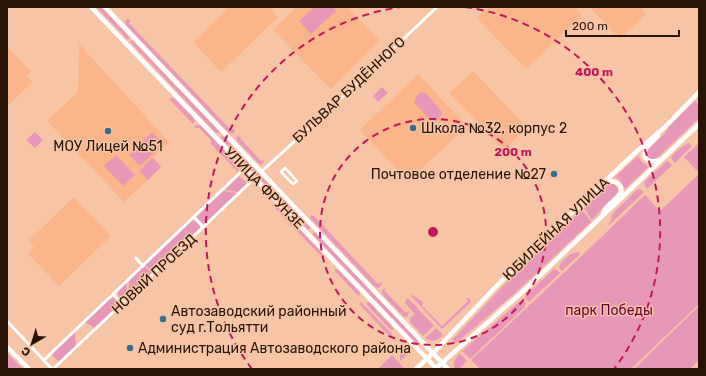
<svg xmlns="http://www.w3.org/2000/svg" width="706" height="376" viewBox="0 0 706 376" font-family="Rubik,sans-serif">
	<rect width="100%" height="100%" fill="#f7c5a6"/>
	<!-- built -->
	<g fill="#fab58a">
		<polygon points="229,7 269,7 278,17 221,72 193,42"/>
		<polygon points="296,7 347,7 380,41 331,89 273,30"/>
		<polygon points="489,7 575,7 582,16 526,69 477,18"/>
		<polygon points="590,7 639,7 646,14 620,39"/>
		<polygon points="79,44 169,142 153,158 161,167 124,202 47,121 78,92"/>
		<polygon points="7,46 31,72 27,76 33,82 7,106"/>
		<polygon points="473,71 527,127 504,150 449,93"/>
		<polygon points="418,74 467,126 408,181 360,130"/>
		<polygon points="74,197 111,236 59,286 28,254 34,247 28,241"/>
	</g>
	<!-- green -->
	<g fill="#e798b8">
		<polygon points="96,7 101,7 130,38 128,40"/>
		<polygon points="314,7 333,7 336,11 311,34 299,21"/>
		<polygon points="128,19 131,20 129,23 231,130 233,128 235,131 234,133 231,134 229,133 126,25 125,21"/>
		<polygon points="132,40 219,131 219,133 216,133 130,42"/>
		<polygon points="382,87 388,93 378,102 373,96"/>
		<path d="M422,92L426,93L442,112C442,116 438,120 434,122L430,120L415,104C413,99 418,94 422,92Z"/>
		<polygon points="171,98 174,98 194,118 195,121 193,124 169,99"/>
		<path d="M696,100C699,106 701,114 697,120L656,159L654,160L646,157V152L648,149L665,133L669,126Z"/>
		<polygon points="196,125 201,125 237,164 239,167 238,172 211,144 211,140 199,128 196,128 194,126"/>
		<polygon points="35,132 43,140 35,148 26,140"/>
		<polygon points="152,132 163,144 140,166 129,155"/>
		<polygon points="222,136 224,137 279,195 277,197 222,139 221,137"/>
		<polygon points="237,136 241,137 240,138 261,161 263,160 264,162 261,165 258,163 237,141 236,138"/>
		<path d="M689,143L692,146L675,163L671,158C674,152 682,146 689,143Z"/>
		<polygon points="699,143 699,173 684,157"/>
		<polygon points="116,155 135,175 123,186 104,166"/>
		<polygon points="638,156 641,161 648,167 625,189 620,180 615,177"/>
		<polygon points="153,158 161,167 148,180 139,171"/>
		<polygon points="667,161 672,165 647,189 644,185 644,182"/>
		<polygon points="699,174 699,304 631,369 480,369 471,360 567,270 645,195 660,211"/>
		<polygon points="239,176 247,183 238,192 225,190"/>
		<path d="M609,184C614,183 618,186 618,191C614,198 608,202 603,208C599,212 596,216 592,220L584,208Z"/>
		<polygon points="638,189 640,189 644,192 609,225 608,224 611,221 610,220 612,219 611,217 614,212"/>
		<polygon points="223,191 237,193 205,224 203,223 197,218 197,215"/>
		<polygon points="281,196 310,227 310,229 307,229 278,198"/>
		<polygon points="274,203 321,252 322,254 321,256 272,205"/>
		<polygon points="582,209 591,222 513,295 456,343 452,340 503,286"/>
		<polygon points="311,215 314,216 378,284 381,282 382,284 380,287 377,288 375,287 311,219 310,217"/>
		<polygon points="192,220 196,221 200,226 200,229 193,235 190,233 164,258 165,261 153,272 145,265"/>
		<polygon points="315,232 418,340 416,343 313,235 313,233"/>
		<polygon points="578,252 580,254 562,271 559,268 560,264 570,254"/>
		<polygon points="144,266 152,273 128,297 129,281"/>
		<polygon points="336,269 338,270 359,291 360,293 359,297 334,270"/>
		<polygon points="554,269 557,270 560,273 529,302 525,298 526,295"/>
		<polygon points="127,282 126,298 123,300 118,296 118,292"/>
		<polygon points="385,288 386,288 384,290 406,313 408,311 409,312 408,316 406,317 403,316 382,294 382,290"/>
		<polygon points="413,295 423,302 422,306 442,326 468,301 466,298 469,298 471,302 442,329 411,296"/>
		<polygon points="114,298 119,303 119,305 95,328 85,322 110,299"/>
		<polygon points="408,298 434,326 423,336 410,322 410,318 415,314 405,303 406,300"/>
		<polygon points="522,300 526,303 525,307 470,359 462,351 520,301"/>
		<polygon points="361,302 393,335 390,337 359,304"/>
		<polygon points="367,302 369,302 394,329 393,330 391,330 367,305"/>
		<polygon points="699,306 699,360 690,369 634,369"/>
		<path d="M436,328L443,335C437,341 432,343 425,338Z"/>
		<polygon points="75,331 76,346 59,362 51,354"/>
		<polygon points="405,344 411,351 400,361 400,348"/>
		<polygon points="7,353 23,369 7,369"/>
		<path d="M460,353L467,361L459,369H455C452,362 455,358 460,353Z"/>
		<polygon points="392,355 405,369 378,369"/>
	</g>
	<g fill="none" stroke-linecap="round" stroke-linejoin="round">
		<!-- pedestrian -->
		<polygon stroke="#fff" stroke-width="2.5" points="285,168 297,181 293,184 281,172"/>
		<!-- minor -->
		<g stroke="#fff" stroke-width="3">
			<polyline points="261,172 331,108 437,7"/>
			<polyline points="194,217 203,227"/>
			<polyline points="136,258 143,266"/>
			<polyline points="113,294 122,304"/>
			<polyline points="7,321 52,369"/>
			<polyline points="44,360 245,168"/>
			<polyline points="53,369 255,178"/>
		</g>
		<!-- secondary -->
		<g stroke="#fff" stroke-width="4.5">
			<polyline points="91,7 437,369"/>
			<polyline points="105,7 448,369"/>
			<path d="M658,136L646,148L644,154C646,163 653,162 660,160"/>
			<path d="M603,214C604,212 604,210 606,208C610,202 630,192 617,183C613,180 608,182 604,184"/>
			<polyline points="7,347 29,369"/>
			<polyline points="416,369 433,353 488,295 521,261 637,151 665,127 699,92"/>
			<polyline points="435,369 520,294 552,264 699,124"/>
		</g>
	</g>
	<!-- distance rings -->
	<g fill="none" stroke="#c2185b" stroke-width="2" stroke-dasharray="7 5">
		<circle cx="433" cy="232" r="113"/>
		<path d="M252 369A227 227 0 0 1 401 7M465 7A227 227 0 0 1 614 369"/>
	</g>
	<!-- markers -->
	<g fill="#386e8a" stroke="#f7c5a6" stroke-width="1.5">
		<circle cx="413" cy="128" r="4"/>
		<circle cx="108" cy="131" r="4"/>
		<circle cx="554" cy="174" r="4"/>
		<circle cx="163" cy="319" r="4"/>
		<circle cx="130" cy="348" r="4"/>
	</g>
	<g text-anchor="middle" dominant-baseline="central" stroke-width="3" stroke-linejoin="round" paint-order="stroke">
		<!-- street labels -->
		<g font-size="14" fill="#291304" stroke="#f7c5a6">
			<text transform="translate(349 90) rotate(-43)">БУЛЬВАР БУДЁННОГО</text>
			<text transform="translate(264 188) rotate(46)">УЛИЦА ФРУНЗЕ</text>
			<text transform="translate(556 229) rotate(-44)">ЮБИЛЕЙНАЯ УЛИЦА</text>
			<text transform="translate(154 274) rotate(-43)">НОВЫЙ ПРОЕЗД</text>
		</g>
		<!-- poi labels -->
		<g font-size="14" fill="#291304" stroke="#f7c5a6" text-anchor="start">
			<text x="421" y="128">Школа №32, корпус 2</text>
			<text x="108" y="146" text-anchor="middle">МОУ Лицей №51</text>
			<text x="546" y="174" text-anchor="end">Почтовое отделение №27</text>
			<text x="171" y="311">Автозаводский районный<tspan x="171" dy="16">суд г.Тольятти</tspan></text>
			<text x="138" y="348">Администрация Автозаводского района</text>
		</g>
		<!-- park labels -->
		<g font-size="14" fill="#65003b" stroke="#f7c5a6">
			<text x="609" y="310">парк Победы</text>
		</g>
	</g>
	<circle cx="433" cy="232" r="6" fill="#c2185b" stroke="#f7c5a6" stroke-width="2"/>
	<g font-size="12" text-anchor="middle" font-weight="bold" fill="#c2185b" stroke="#f7c5a6" stroke-width="3" stroke-linejoin="round" paint-order="stroke">
		<text x="594" y="76">400 m</text>
		<text x="513" y="156">200 m</text>
	</g>
	<!-- border -->
	<rect width="706" height="376" fill="none" stroke="#291304" stroke-width="16"/>
	<!-- north arrow -->
	<g transform="translate(32 344) rotate(218)" stroke="#f7c5a6" stroke-width="3" paint-order="stroke">
	<path d="M0-3L7 15L0 10L-7 15Z" fill="#291304"/>
	<text y="-6" font-size="11" font-weight="bold" text-anchor="middle" fill="#291304">С</text>
	</g>
	<!-- scale -->
	<path d="M566 30v6h113v-6" fill="none" stroke="#291304" stroke-width="2"/>
	<text x="572" y="30" font-size="12" fill="#291304" stroke="#f7c5a6" stroke-width="3" paint-order="stroke">200 m</text>
</svg>
